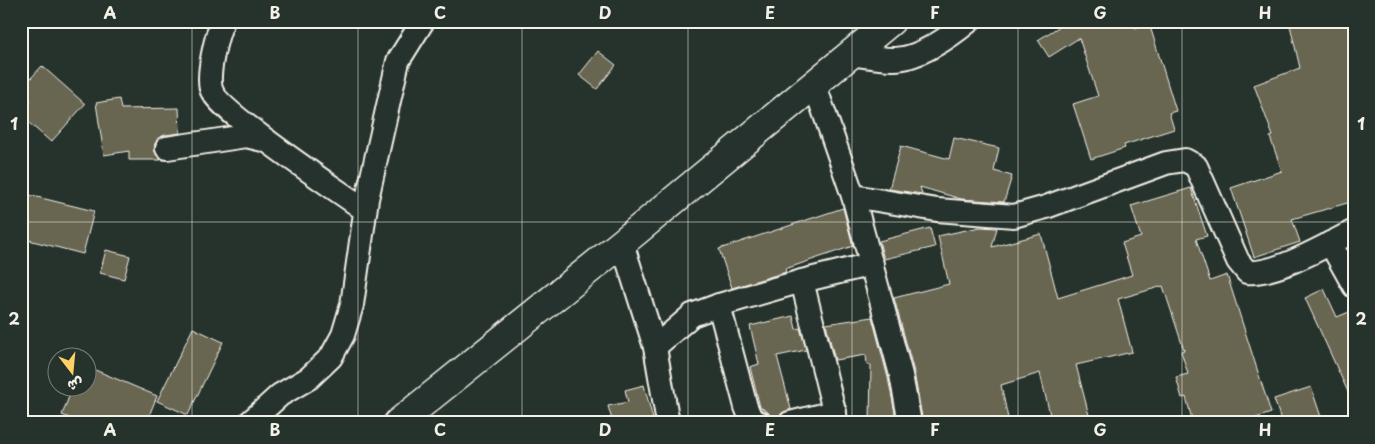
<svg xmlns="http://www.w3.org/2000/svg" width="1375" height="444" viewBox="0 0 1375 444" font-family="'Playpen Sans','Playpen Sans Arabic',sans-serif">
	<rect width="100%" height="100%" fill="#26332d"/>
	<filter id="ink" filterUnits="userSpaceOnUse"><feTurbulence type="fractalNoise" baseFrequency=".02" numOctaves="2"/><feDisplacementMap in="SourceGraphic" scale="10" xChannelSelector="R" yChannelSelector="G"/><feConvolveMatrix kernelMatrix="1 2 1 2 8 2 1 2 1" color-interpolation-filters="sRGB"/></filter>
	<g filter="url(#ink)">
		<!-- building -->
		<g fill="#676551" stroke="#f4f1e8">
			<polygon points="1068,21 1133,21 1135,28 1149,23 1176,111 1169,113 1174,129 1124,145 1125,148 1091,159 1073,104 1098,96 1079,38 1049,57 1038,40"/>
			<polygon points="1289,21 1354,21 1354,201 1292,219 1300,242 1254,257 1231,188 1282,171 1270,137 1273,136 1254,85 1300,68"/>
			<polygon points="598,51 616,65 597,89 579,75"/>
			<polygon points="42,66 85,104 51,142 21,116 21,112 31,101 21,93 21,89"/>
			<polygon points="119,99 121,109 179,108 180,133 165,135 158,138 155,144 154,150 161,160 129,160 129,151 104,155 96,103"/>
			<polygon points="954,138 999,148 994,171 1012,176 1004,202 961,199 920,187 922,194 889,189 901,146 949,159"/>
			<polygon points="1191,188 1207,236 1196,239 1210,281 1227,275 1271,413 1241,423 1193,423 1186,397 1182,398 1176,377 1188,374 1181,351 1184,350 1163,286 1118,299 1132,352 1076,365 1091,423 1052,423 1040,373 1001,385 1009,423 923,423 914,372 894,298 949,284 938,236 980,227 997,228 992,247 1041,234 1058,298 1132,275 1122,243 1141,237 1131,206"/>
			<polygon points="21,193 94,211 83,254 21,238"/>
			<polygon points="843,208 853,246 785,269 786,272 732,288 719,249"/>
			<polygon points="930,228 935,247 884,259 879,241"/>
			<polygon points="106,250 130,256 124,279 100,273"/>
			<polygon points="1324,289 1337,317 1354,310 1354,405 1305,298"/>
			<polygon points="793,316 796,329 800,328 806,350 777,356 791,409 781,414 777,423 773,423 768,412 760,407 750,367 759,364 750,326"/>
			<polygon points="872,317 888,378 897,423 870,423 871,365 867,365 866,355 835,360 826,324"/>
			<polygon points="193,328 223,342 188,415 157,401"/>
			<polygon points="88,367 157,396 146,423 82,423 62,415 73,386 88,386"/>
			<polygon points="644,385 654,423 613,423 608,406 628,402 625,390"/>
			<polygon points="1311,387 1323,423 1282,423 1274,399"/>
		</g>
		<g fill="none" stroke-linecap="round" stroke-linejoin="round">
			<!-- minor casing -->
			<g stroke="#f4f1e8" stroke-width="26">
				<g id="minor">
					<path d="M223,21C216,35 207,74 211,89C217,111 340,192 365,210"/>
					<path d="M850,54C864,56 879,59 893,59C917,60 951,36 969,21"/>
					<polyline points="815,86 853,196 901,375 910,423"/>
					<polyline points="167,148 246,136 267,141"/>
					<path d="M853,196L937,210L1014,216L1046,207L1166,163L1185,160L1196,166L1238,261L1247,272C1275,275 1327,245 1354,231"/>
					<polyline points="622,243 655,347 668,423"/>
					<polyline points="1330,243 1354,286"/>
					<polyline points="802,281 837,423"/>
					<polyline points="719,305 746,407 751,419 760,423"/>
					<polyline points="655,347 692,315 719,305 802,281 872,264"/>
					<polyline points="249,423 280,395 309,378 331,357 343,335 352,305 367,199 398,61 423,21"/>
					<polyline points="790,423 835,412"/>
				</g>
			</g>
			<!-- secondary casing -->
			<g stroke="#f4f1e8" stroke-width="31">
				<polyline id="secondary" points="398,423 622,243 891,21"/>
			</g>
			<!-- minor -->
			<use href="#minor" stroke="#26332d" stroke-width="22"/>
			<!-- secondary -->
			<use href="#secondary" stroke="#26332d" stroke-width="28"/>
		</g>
	</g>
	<!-- grid -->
	<path fill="none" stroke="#f4f1e8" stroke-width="1" stroke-opacity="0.55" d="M192,21V423M358,21V423M522,21V423M688,21V423M852,21V423M1018,21V423M1182,21V423M21,222H1354"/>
	<!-- margin -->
	<rect width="1375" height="444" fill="none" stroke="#26332d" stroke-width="55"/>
	<!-- north arrow -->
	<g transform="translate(72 372) rotate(164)"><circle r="24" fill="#26332d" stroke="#787f78"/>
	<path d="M0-4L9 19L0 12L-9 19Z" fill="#ffd166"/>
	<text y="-8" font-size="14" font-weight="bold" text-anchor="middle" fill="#f4f1e8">ش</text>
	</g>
	<rect x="28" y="28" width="1320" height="388" fill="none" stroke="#f4f1e8" stroke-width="2"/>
	<g font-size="16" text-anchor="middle" font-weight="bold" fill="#f4f1e8">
		<text x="110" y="19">A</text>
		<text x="275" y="19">B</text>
		<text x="440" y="19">C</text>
		<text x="605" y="19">D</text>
		<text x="770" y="19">E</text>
		<text x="935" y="19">F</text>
		<text x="1100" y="19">G</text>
		<text x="1265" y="19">H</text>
		<text x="14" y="130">1</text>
		<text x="1361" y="130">1</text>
		<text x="14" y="325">2</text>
		<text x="1361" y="325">2</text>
		<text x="110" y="436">A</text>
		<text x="275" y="436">B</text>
		<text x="440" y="436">C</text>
		<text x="605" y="436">D</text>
		<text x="770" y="436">E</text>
		<text x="935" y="436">F</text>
		<text x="1100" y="436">G</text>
		<text x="1265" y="436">H</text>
	</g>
</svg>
